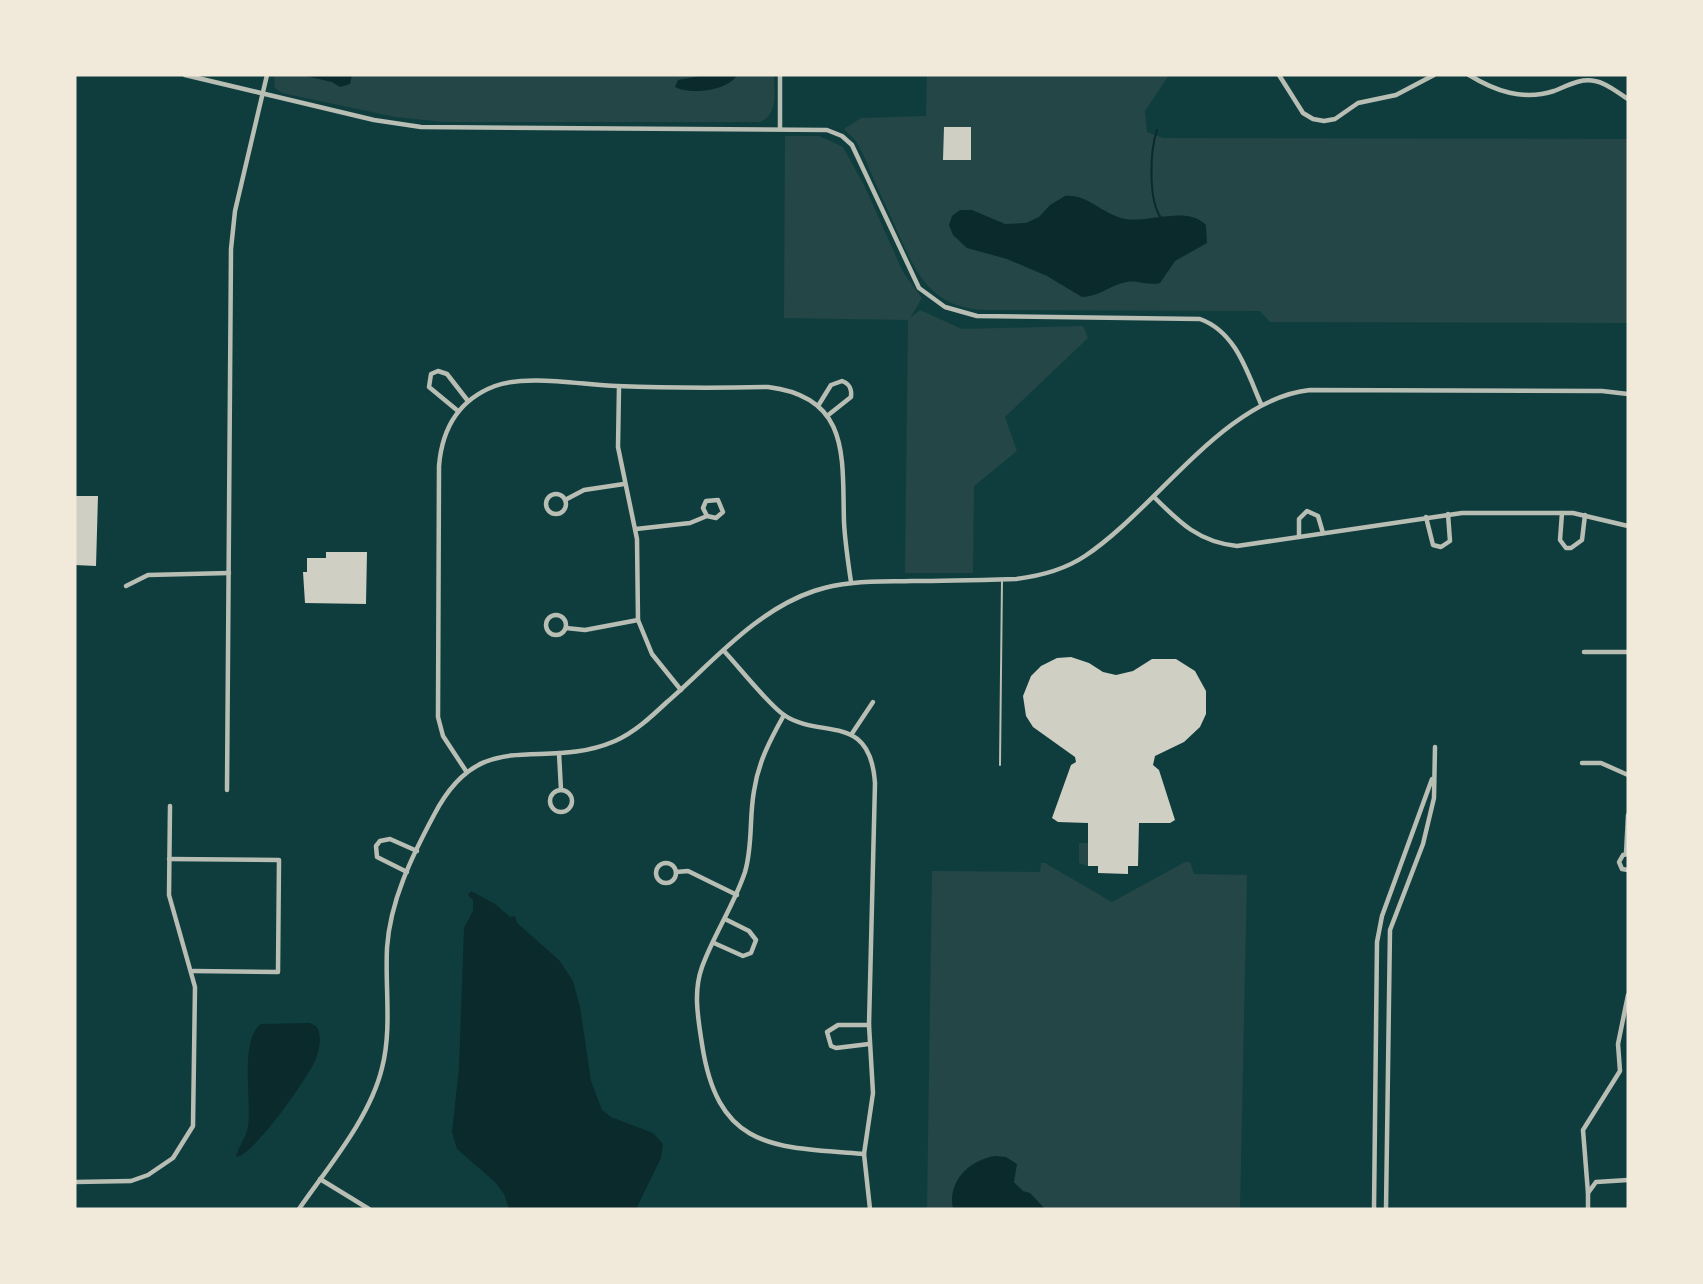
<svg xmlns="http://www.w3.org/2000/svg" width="1703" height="1284" viewBox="0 0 1703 1284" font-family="'DM Sans',sans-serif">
	<rect width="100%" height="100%" fill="#0f3d3e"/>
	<!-- green -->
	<g fill="#244646">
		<path d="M274,75H774C774,92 779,114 760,122H444L395,117L282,93L275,88Z"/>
		<path d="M927,75H1169L1145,111L1147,132L1163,138L1628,139V323L1270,322L1260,311L986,310C929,308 915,271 895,226C884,202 873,178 863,154L856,141L844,129L861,118L926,116Z"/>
		<polygon points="785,136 819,136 843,147 865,187 903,272 922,298 910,318 920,310 962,329 1083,326 1088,338 1005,417 1017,451 974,486 973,573 905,573 908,320 784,318"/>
		<polygon points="1079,843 1088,843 1088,866 1079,863"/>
		<polygon points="1185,862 1190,862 1194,874 1247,875 1240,1209 927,1209 932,871 1040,872 1041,863 1045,863 1112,902"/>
	</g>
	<!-- water -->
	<g fill="#0a2a2b">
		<polygon points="302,75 352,75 350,84 340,87 332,82"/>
		<path d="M705,75H737C728,91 690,95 675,87L678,80Z"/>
		<path d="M1065,196C1087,194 1100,212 1121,218C1146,225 1186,204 1206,225L1207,243L1175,261L1160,283C1147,286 1138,280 1127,282C1110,285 1101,296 1082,297L1047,276L1007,259L967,248L953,235L949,225L952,216L960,210H972L1005,224L1026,223L1039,217L1050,205Z"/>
		<polygon points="471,891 495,904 510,917 515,916 517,923 559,960 573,981 580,1007 591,1081 602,1110 611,1117 653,1133 663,1144 661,1158 636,1209 509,1209 504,1194 495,1182 457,1149 452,1132 459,1068 464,928 473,911 473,900 468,895"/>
		<path d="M310,1023L316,1026C323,1035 319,1051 315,1061C306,1080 254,1155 236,1157C238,1147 246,1138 248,1127C252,1101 239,1040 261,1024Z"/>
		<path d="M995,1156L1006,1157L1017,1164L1014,1182L1023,1191L1030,1193L1045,1209H953C947,1182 969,1160 995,1156Z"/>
	</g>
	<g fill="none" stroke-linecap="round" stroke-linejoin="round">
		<!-- stream -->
		<path stroke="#0a2a2b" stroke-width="2" d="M1157,130C1150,150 1148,200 1161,218"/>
	</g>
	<!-- building -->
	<g fill="#cfcfc3">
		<polygon points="944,127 971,127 971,160 943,160"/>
		<polygon points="75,496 98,496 96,566 75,565"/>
		<polygon points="326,552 367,552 366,604 305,603 303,572 307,572 307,558 326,558"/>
		<polygon points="1071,657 1089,663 1103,672 1116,675 1133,671 1152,659 1176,659 1195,671 1206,691 1206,714 1200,727 1184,742 1155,756 1153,765 1159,770 1175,820 1170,823 1139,823 1138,866 1128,866 1128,874 1098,873 1098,866 1088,866 1088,823 1058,822 1052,818 1071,765 1076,762 1075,757 1033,727 1026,716 1023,696 1031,676 1041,666 1057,658"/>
	</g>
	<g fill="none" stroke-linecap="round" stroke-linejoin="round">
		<!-- service -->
		<polyline stroke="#b8beb3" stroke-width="2" points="1000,765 1002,580"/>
		<!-- minor -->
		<g stroke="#b8beb3" stroke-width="4.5">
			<path d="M185,75L374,120L421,127L827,130L842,136L852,145L919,288L945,307L977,316L1200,319C1236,332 1247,372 1261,404"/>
			<polyline points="1279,75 1303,113 1313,119 1324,121 1335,119 1358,103 1396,95 1434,75"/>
			<path d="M1469,75C1495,91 1523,101 1554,91C1567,86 1580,78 1595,81C1607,83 1618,93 1628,99"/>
			<polyline points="780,129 780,75"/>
			<polyline points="619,387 618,447 637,539 638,620 652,654 681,690"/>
			<path d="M818,406L831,385L842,381C850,384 852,389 851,397L827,416"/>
			<polyline points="458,411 429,387 431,374 438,371 447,374 468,401"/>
			<circle cx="556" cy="504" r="10"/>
			<path d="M1154,497C1180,523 1199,542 1237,546L1462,513H1573L1628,526"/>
			<polyline points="565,500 584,490 624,484"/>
			<polyline points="1562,513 1560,540 1566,548 1571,548 1582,540 1585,515"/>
			<polyline points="1426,517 1433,545 1441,547 1450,541 1448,514"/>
			<polyline points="636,529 690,523 707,516 716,518 723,512 718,500 706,501 703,508 707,516"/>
			<polyline points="1299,537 1299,519 1307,511 1318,516 1323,533"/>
			<polyline points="126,586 148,575 229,573"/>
			<circle cx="556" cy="625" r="10"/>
			<polyline points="566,628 585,630 638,620"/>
			<path d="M724,651C739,667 768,704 784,715C821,740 870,711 875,783L869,1025L873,1093L864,1154L870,1209"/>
			<polyline points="1584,652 1628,652"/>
			<path d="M784,715C770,740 758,763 754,791C749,818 753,845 745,872C734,905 714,934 702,967C693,992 698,1018 702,1044C718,1150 773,1147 864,1154"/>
			<polyline points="851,735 873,702"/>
			<polyline points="559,753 561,790"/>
			<polyline points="1582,763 1601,763 1628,775"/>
			<path d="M466,771L443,736L438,717L439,466C442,429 458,400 495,386C528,374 582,385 617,386C667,388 718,388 768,387C851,397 842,458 844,522C845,542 848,562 851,582"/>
			<polyline points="227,790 231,249 235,211 267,75"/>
			<circle cx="561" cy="801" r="11"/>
			<polyline points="1626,854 1628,815"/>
			<polyline points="1627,854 1623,855 1619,862 1622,869 1628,870"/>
			<polyline points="169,859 279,860 278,972 193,971"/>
			<circle cx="666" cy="873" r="10"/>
			<polyline points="407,872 377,857 376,846 380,841 390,839 417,851"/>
			<polyline points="676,872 688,871 737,895"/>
			<polyline points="714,943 743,956 751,953 756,940 749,931 725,919"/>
			<polyline points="869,1025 838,1025 827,1032 831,1046 836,1048 869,1044"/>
			<polyline points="320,1179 369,1209"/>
			<polyline points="75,1182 131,1181 148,1175 173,1158 193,1126 195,987 169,895 170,806"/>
			<polyline points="1588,1193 1583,1130 1620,1071 1618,1044 1628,995"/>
			<path d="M299,1209C328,1167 370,1118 382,1068C392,1030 385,988 387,948C390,901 412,856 434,815C482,722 541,773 615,741C635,732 651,717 667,702C713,662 755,611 814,591C846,580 879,582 912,581C946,581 981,580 1016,579C1040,576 1064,570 1085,556C1156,509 1224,399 1310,390L1602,391L1628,394"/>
			<polyline points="1374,1209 1377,942 1382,916 1432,779"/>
			<polyline points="1386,1209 1390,930 1423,844 1434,798 1435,747"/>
			<polyline points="1588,1209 1588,1193 1596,1182 1628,1180"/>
		</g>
	</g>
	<!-- border -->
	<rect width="1703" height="1284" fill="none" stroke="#f1e9da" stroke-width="153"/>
</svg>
